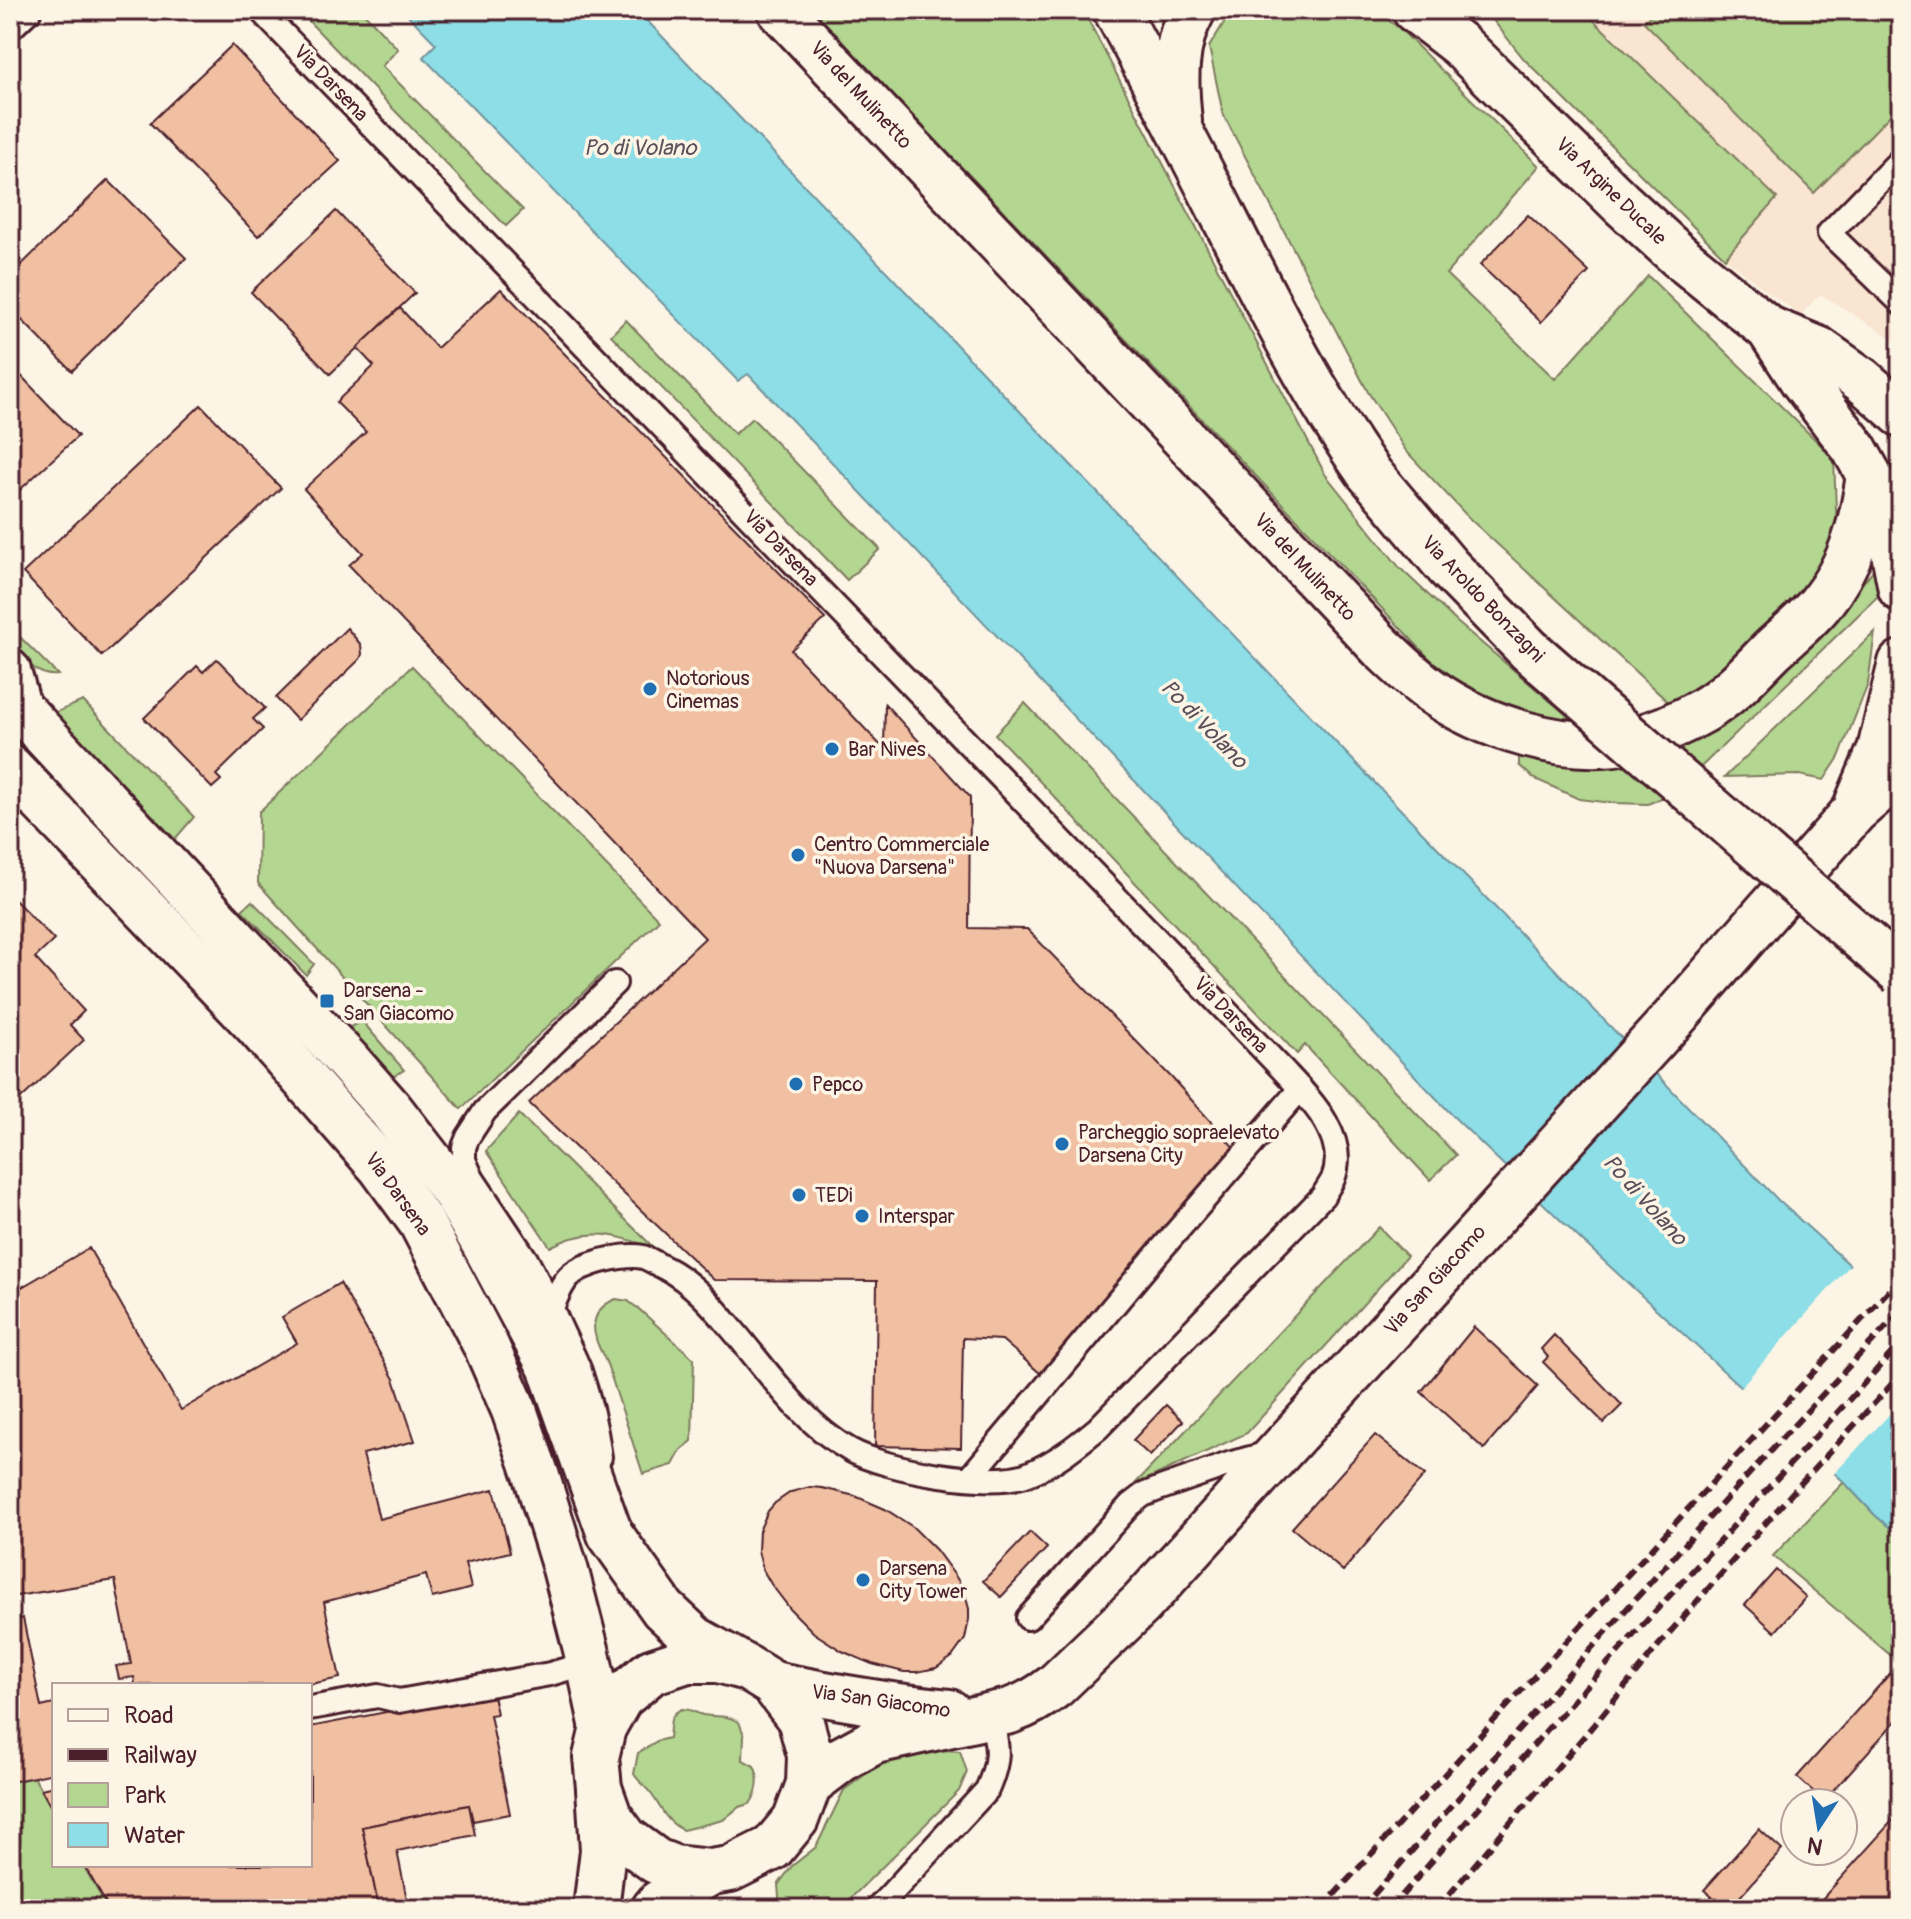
<svg xmlns="http://www.w3.org/2000/svg" width="1911" height="1919" viewBox="0 0 1911 1919" font-family="Pangolin,sans-serif">
	<rect width="100%" height="100%" fill="#fcf5e5"/>
	<filter id="ink" filterUnits="userSpaceOnUse"><feTurbulence type="fractalNoise" baseFrequency=".0125" numOctaves="2"/><feDisplacementMap in="SourceGraphic" scale="16" xChannelSelector="R" yChannelSelector="G"/><feConvolveMatrix kernelMatrix="1 2 1 2 8 2 1 2 1" color-interpolation-filters="sRGB"/></filter>
	<g filter="url(#ink)">
		<!-- built -->
		<polygon fill="#f9e5d1" points="1485,10 1901,10 1901,344 1820,294 1801,315 1769,293 1725,258 1524,59"/>
		<!-- green -->
		<g fill="#b3d691" stroke="#7e7a5e" stroke-width="2">
			<polygon points="298,10 361,10 398,49 382,66 523,210 506,226"/>
			<polygon points="812,10 1083,10 1325,474 1400,568 1457,622 1576,723 1515,714 1467,688 1431,660"/>
			<polygon points="1232,10 1374,10 1399,28 1539,166 1446,274 1555,379 1648,276 1834,458 1837,536 1811,581 1678,711 1470,519 1406,451 1368,392 1223,114 1209,47"/>
			<polygon points="1485,10 1583,10 1777,198 1725,258 1524,59"/>
			<polygon points="1655,10 1901,10 1901,104 1814,193 1644,22"/>
			<polygon points="626,320 735,434 752,418 880,549 847,580 611,335"/>
			<polygon points="1881,560 1883,591 1675,792 1648,804 1612,803 1579,799 1533,778 1519,765 1519,754 1739,706 1854,594"/>
			<path d="M10,627L58,675C36,678 24,658 10,643Z"/>
			<polygon points="1875,632 1868,684 1839,757 1824,780 1799,775 1725,777"/>
			<polygon points="412,666 659,920 461,1109 258,883 259,812"/>
			<polygon points="83,701 194,817 175,839 54,713"/>
			<polygon points="1025,703 1456,1155 1430,1180 1305,1045 1297,1054 995,734"/>
			<polygon points="252,901 314,964 306,975 242,910"/>
			<polygon points="362,1021 404,1070 389,1079 348,1028"/>
			<path d="M519,1114L653,1247C613,1235 590,1226 550,1247L486,1151Z"/>
			<polygon points="1379,1227 1407,1256 1247,1433 1134,1485"/>
			<path d="M616,1299L628,1301L640,1310L694,1359L692,1441L681,1450L673,1465L643,1474C631,1438 620,1403 608,1367C603,1353 594,1342 594,1326C595,1312 603,1304 616,1299Z"/>
			<polygon points="1844,1482 1875,1515 1901,1537 1901,1664 1773,1556"/>
			<path d="M682,1709C691,1709 695,1713 703,1715C718,1718 723,1713 739,1722L744,1735L743,1760L754,1766C761,1780 758,1792 750,1804L739,1807L723,1820L683,1830C666,1822 662,1809 652,1795C646,1787 639,1782 634,1774L638,1753L657,1741L669,1738C671,1726 667,1715 682,1709Z"/>
			<polygon points="941,1750 960,1751 967,1772 959,1791 840,1909 780,1908 778,1885 792,1866 816,1847 844,1790 881,1763 900,1754"/>
			<polygon points="34,1777 54,1813 54,1865 83,1865 108,1909 10,1909 10,1782"/>
		</g>
		<!-- water -->
		<polygon fill="#8ddee6" stroke="#72929b" stroke-width="2" points="403,10 637,10 1346,753 1779,1201 1901,1311 1901,1537 1875,1515 1844,1482 1579,1238 1455,1118 748,374 738,381 423,57 436,44"/>
		<!-- pier -->
		<polygon fill="#fcf5e5" points="1853,1262 1901,1306 1901,1402 1832,1476 1738,1390"/>
		<!-- building -->
		<g fill="#f1c0a2" stroke="#4a1f2b" stroke-width="2">
			<polygon points="232,45 340,161 258,236 150,123"/>
			<polygon points="108,180 186,258 72,371 10,308 10,276"/>
			<polygon points="336,211 415,293 330,374 251,292"/>
			<polygon points="1528,215 1589,272 1541,322 1480,265"/>
			<polygon points="501,289 825,619 791,650 884,749 885,704 970,797 969,928 1027,929 1172,1078 1237,1151 1116,1317 1100,1305 1041,1374 1002,1340 963,1338 961,1448 875,1446 877,1281 714,1280 529,1103 705,938 349,565 363,553 304,489 366,432 336,402 374,366 357,348 400,308 437,348"/>
			<polygon points="10,364 78,436 10,499"/>
			<polygon points="201,405 281,488 102,656 23,573"/>
			<polygon points="347,628 361,645 362,654 360,659 297,720 276,698"/>
			<polygon points="217,659 265,708 253,719 263,729 216,775 221,780 212,788 144,718 197,666 203,672"/>
			<polygon points="10,895 54,940 35,958 84,1011 70,1025 84,1040 10,1109 10,1002 15,997 10,991"/>
			<polygon points="89,1248 181,1410 297,1343 282,1317 340,1283 394,1379 415,1441 363,1454 379,1519 494,1489 510,1552 465,1563 471,1588 461,1591 432,1598 426,1575 324,1602 340,1678 306,1685 135,1685 134,1677 119,1679 116,1666 131,1664 115,1580 10,1597 10,1294"/>
			<polygon points="1474,1327 1538,1386 1484,1449 1421,1392"/>
			<polygon points="1554,1335 1622,1405 1604,1423 1543,1362 1548,1357 1541,1349"/>
			<polygon points="1166,1405 1183,1421 1150,1456 1133,1440"/>
			<polygon points="1375,1435 1425,1475 1343,1571 1292,1528"/>
			<polygon points="810,1487 822,1488 855,1496 885,1509 913,1527 936,1550 956,1577 964,1590 969,1609 969,1619 965,1639 952,1657 936,1668 917,1672 904,1672 872,1664 842,1651 814,1633 791,1610 771,1584 763,1570 758,1551 759,1531 768,1511 775,1503 791,1492"/>
			<polygon points="1030,1532 1047,1548 1001,1597 983,1581"/>
			<polygon points="1776,1570 1806,1597 1775,1632 1745,1605"/>
			<polygon points="23,1618 41,1707 54,1704 54,1773 10,1782 10,1621"/>
			<polygon points="1895,1668 1901,1674 1901,1715 1824,1801 1797,1777"/>
			<polygon points="492,1691 497,1714 490,1715 510,1814 473,1821 469,1805 362,1827 379,1909 109,1909 84,1865 310,1865 310,1727"/>
			<polygon points="54,1786 54,1812 41,1789"/>
			<polygon points="469,1805 475,1835 397,1851 409,1909 379,1909 362,1827"/>
			<polygon points="1901,1811 1901,1909 1813,1909"/>
			<polygon points="1759,1829 1782,1850 1729,1909 1726,1909 1704,1890"/>
		</g>
		<g fill="none" stroke-linecap="round" stroke-linejoin="round">
			<!-- service casing -->
			<g stroke="#4a1f2b" stroke-width="28">
				<g id="service">
					<path d="M260,10L1282,1069C1308,1097 1350,1137 1333,1179C1330,1185 1326,1190 1323,1196L1098,1428C1076,1446 1055,1463 1028,1474C991,1489 884,1469 850,1450C802,1423 767,1370 732,1329C713,1306 692,1282 665,1268C658,1265 650,1259 643,1257C630,1254 614,1258 601,1261C569,1270 564,1278 552,1308C560,1330 572,1350 580,1371C590,1400 596,1427 600,1457"/>
					<polyline points="10,29 30,10"/>
					<polyline points="1901,159 1829,233 1901,303"/>
					<polyline points="10,658 18,666 30,708"/>
					<polyline points="552,1308 526,1259 472,1178 464,1160 464,1147 468,1137 485,1111 615,983"/>
					<polyline points="970,1477 1152,1260 1300,1089"/>
					<polyline points="1028,1618 1130,1505 1143,1495 1161,1488 1232,1463 1272,1452"/>
					<polyline points="310,1708 378,1696 399,1701 550,1674 588,1663"/>
					<path d="M877,1909L987,1790C1001,1758 998,1748 991,1715"/>
				</g>
			</g>
			<!-- minor casing -->
			<g stroke="#4a1f2b" stroke-width="50">
				<path id="minor" d="M780,10L1380,646C1396,661 1412,677 1430,690C1482,727 1568,755 1631,740C1656,734 1681,723 1704,710C1730,695 1751,671 1772,650C1788,635 1806,621 1820,604C1852,564 1862,524 1869,475"/>
			</g>
			<!-- tertiary casing -->
			<g stroke="#4a1f2b" stroke-width="50">
				<g id="tertiary">
					<polyline points="596,1909 603,1850 599,1788"/>
					<polyline points="654,1909 659,1903 711,1872"/>
				</g>
			</g>
			<!-- secondary casing -->
			<g stroke="#4a1f2b" stroke-width="50">
				<g id="secondary">
					<path d="M1116,10C1154,81 1192,153 1228,225C1271,310 1314,395 1369,473"/>
					<polyline points="1415,10 1460,45 1621,203 1679,256 1769,329 1803,381 1854,448 1869,475 1880,503 1891,537 1901,589"/>
					<path d="M1179,121C1175,83 1173,45 1193,10"/>
					<polyline points="1769,329 1818,349 1862,380 1901,414"/>
					<polyline points="10,698 347,1060 390,1109 455,1193 486,1247 550,1366 610,1534 663,1609 695,1639 747,1668 773,1684 800,1719 810,1755 809,1784 796,1819 772,1848 730,1869 711,1872 674,1868 656,1861 626,1839 609,1816 599,1788 596,1757 603,1728 620,1698 651,1672 687,1660 719,1660 747,1668"/>
					<polyline points="10,768 255,1023 381,1167 421,1222 487,1348 514,1410 537,1477 565,1568 586,1649 603,1728"/>
					<polyline points="1858,802 1880,750 1901,663"/>
					<path d="M773,1684C831,1696 889,1706 949,1712"/>
					<path d="M809,1784L842,1759L875,1741L1010,1711C1027,1705 1041,1697 1055,1686L1141,1604L1674,1018L1854,812L1901,771"/>
				</g>
			</g>
			<!-- service -->
			<use href="#service" stroke="#fcf5e5" stroke-width="22"/>
			<!-- minor -->
			<use href="#minor" stroke="#fcf5e5" stroke-width="44"/>
			<!-- tertiary -->
			<use href="#tertiary" stroke="#fcf5e5" stroke-width="44"/>
			<!-- secondary -->
			<use href="#secondary" stroke="#fcf5e5" stroke-width="44"/>
			<!-- rail -->
			<g stroke="#4a1f2b" stroke-width="6" stroke-dasharray="12 6" stroke-linecap="butt">
				<polyline points="1321,1909 1901,1277"/>
				<path d="M1361,1909C1538,1707 1716,1506 1901,1311"/>
				<polyline points="1390,1909 1552,1724 1901,1343"/>
				<polyline points="1437,1909 1602,1715 1658,1646 1793,1492 1901,1374"/>
			</g>
			<!-- secondary-bridge casing -->
			<g stroke="#4a1f2b" stroke-width="50" stroke-linecap="butt">
				<polyline id="secondary-bridge" points="1369,473 1448,567 1529,650 1901,973"/>
			</g>
			<!-- secondary-bridge -->
			<use href="#secondary-bridge" stroke="#fcf5e5" stroke-width="44"/>
		</g>
	</g>
	<!-- markers -->
	<g fill="#1f6fb2" stroke="#fcf5e5" stroke-width="3">
		<circle cx="650" cy="689" r="8"/>
		<circle cx="832" cy="749" r="8"/>
		<circle cx="798" cy="855" r="8"/>
		<rect x="319" y="993" width="16" height="16" rx="4"/>
		<circle cx="796" cy="1084" r="8"/>
		<circle cx="1062" cy="1144" r="8"/>
		<circle cx="799" cy="1195" r="8"/>
		<circle cx="862" cy="1216" r="8"/>
		<circle cx="863" cy="1580" r="8"/>
	</g>
	<g text-anchor="middle" dominant-baseline="central" stroke-width="7" stroke-linejoin="round" paint-order="stroke">
		<!-- street labels -->
		<g font-size="20" fill="#4a1f2b" stroke="#fcf5e5">
			<text transform="translate(331 83) rotate(46)">Via Darsena</text>
			<text transform="translate(861 95) rotate(47)">Via del Mulinetto</text>
			<text transform="translate(1611 191) rotate(44)">Via Argine Ducale</text>
			<text transform="translate(781 548) rotate(46)">Via Darsena</text>
			<text transform="translate(1305 567) rotate(47)">Via del Mulinetto</text>
			<text transform="translate(1483 599) rotate(46)">Via Aroldo Bonzagni</text>
			<text transform="translate(1231 1015) rotate(46)">Via Darsena</text>
			<text transform="translate(398 1194) rotate(54)">Via Darsena</text>
			<text transform="translate(1435 1280) rotate(-48)">Via San Giacomo</text>
			<text transform="translate(881 1701) rotate(8)">Via San Giacomo</text>
		</g>
		<!-- poi labels -->
		<g font-size="20" fill="#4a1f2b" stroke="#fcf5e5" text-anchor="start">
			<text x="666" y="678">Notorious<tspan x="666" dy="23">Cinemas</tspan></text>
			<text x="848" y="749">Bar Nives</text>
			<text x="814" y="844">Centro Commerciale<tspan x="814" dy="23">"Nuova Darsena"</tspan></text>
			<text x="343" y="990">Darsena -<tspan x="343" dy="23">San Giacomo</tspan></text>
			<text x="812" y="1084">Pepco</text>
			<text x="1078" y="1132">Parcheggio sopraelevato<tspan x="1078" dy="23">Darsena City</tspan></text>
			<text x="815" y="1195">TEDi</text>
			<text x="878" y="1216">Interspar</text>
			<text x="879" y="1568">Darsena<tspan x="879" dy="23">City Tower</tspan></text>
		</g>
		<!-- water labels -->
		<g font-size="22" font-style="italic" fill="#5b4f5a" stroke="#fcf5e5">
			<text x="640" y="148">Po di Volano</text>
			<text transform="translate(1204 724) rotate(46)">Po di Volano</text>
			<text transform="translate(1645 1200) rotate(48)">Po di Volano</text>
		</g>
	</g>
	<!-- margin -->
	<rect width="1911" height="1919" fill="none" stroke="#fcf5e5" stroke-width="40"/>
	<rect x="20" y="20" width="1871" height="1879" fill="none" stroke="#4a1f2b" stroke-width="3" filter="url(#ink)"/>
	<!-- legend -->
	<rect x="52" y="1683" width="260" height="184" fill="#fcf5e5" stroke="#b59f9b" stroke-width="2"/>
	<rect x="68" y="1709" width="40" height="12" fill="#fcf5e5" stroke="#b59f9b" stroke-width="2"/>
	<text x="124" y="1723" font-size="24" fill="#4a1f2b">Road</text>
	<rect x="68" y="1749" width="40" height="12" fill="#4a1f2b" stroke="#b59f9b" stroke-width="2"/>
	<text x="124" y="1763" font-size="24" fill="#4a1f2b">Railway</text>
	<rect x="68" y="1783" width="40" height="24" fill="#b3d691" stroke="#b59f9b" stroke-width="2"/>
	<text x="124" y="1803" font-size="24" fill="#4a1f2b">Park</text>
	<rect x="68" y="1823" width="40" height="24" fill="#8ddee6" stroke="#b59f9b" stroke-width="2"/>
	<text x="124" y="1843" font-size="24" fill="#4a1f2b">Water</text>
	<!-- north arrow -->
	<g transform="translate(1819 1827) rotate(192)"><circle r="38" fill="#fcf5e5" stroke="#b59f9b" stroke-width="2"/>
	<path d="M0-6L14 30L0 20L-14 30Z" fill="#1f6fb2"/>
	<text y="-12" font-size="22" font-weight="bold" text-anchor="middle" fill="#4a1f2b">N</text>
	</g>
</svg>
